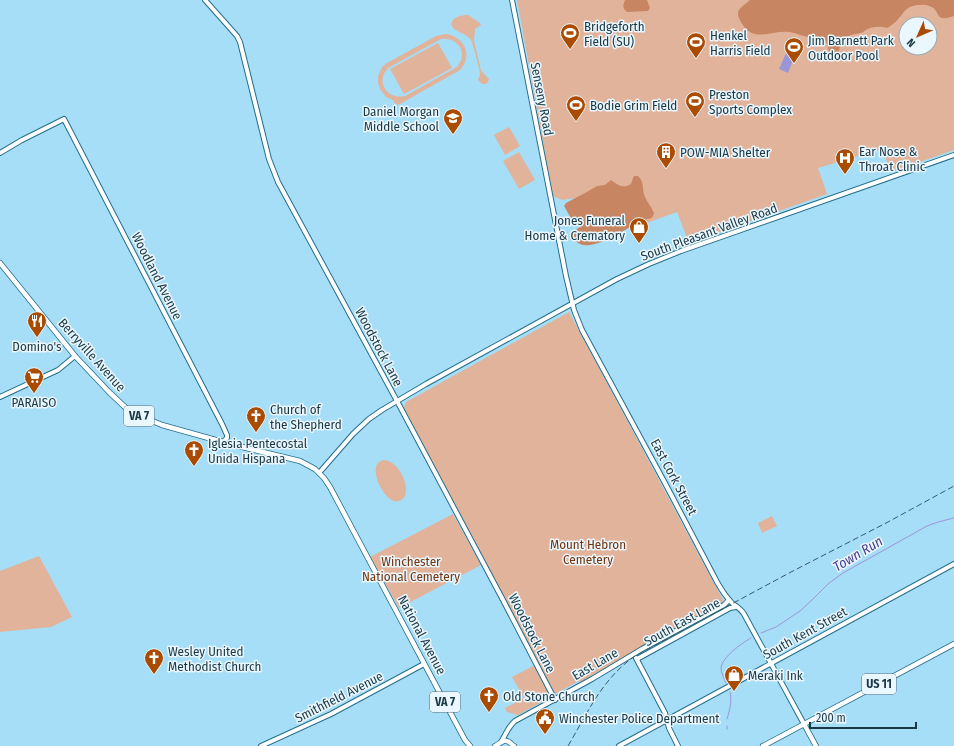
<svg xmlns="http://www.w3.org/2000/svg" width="954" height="746" viewBox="0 0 954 746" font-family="'Fira Sans Condensed',sans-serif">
	<rect width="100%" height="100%" fill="#a6ddf7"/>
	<!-- green -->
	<g fill="#e2b39b" fill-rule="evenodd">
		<path d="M517,0H954V150L891,172L882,149L818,168L827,194L689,243L677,212L638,226L625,191L562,200L553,196ZM906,24H930V48H906Z"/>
		<path d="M468,15L480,23L481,25L475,29L474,41L481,70L484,74L489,79L488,82L486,84H482L478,80C479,77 480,76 480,74C480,70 473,44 471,40C468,33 445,30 453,20C456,16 464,15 468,15Z"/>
		<path d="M446,34C465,37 473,56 460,70L398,105L393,102L395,101L386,97L380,89L378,83V76L382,67L387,63L436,36ZM441,39C458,37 469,53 457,67L405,96C387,100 375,82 388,68Z"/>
		<polygon points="438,43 452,68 404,94 390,69"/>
		<polygon points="509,127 520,146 505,155 494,135"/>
		<polygon points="519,152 535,180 519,189 503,161"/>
		<polygon points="569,312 723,600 722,604 636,650 581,682 579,681 555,694 406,414 404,407 406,402"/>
		<path d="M383,460C396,460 406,478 406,489C406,494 405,498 401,500C388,509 369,473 378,463C379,462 382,460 383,460Z"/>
		<polygon points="453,514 481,565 399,608 370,557"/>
		<polygon points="772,516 777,526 762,533 758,523"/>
		<polygon points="39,556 72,617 51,627 0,632 0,571"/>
		<polygon points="535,665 550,694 549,698 518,715 507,712 505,708 524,698 512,677"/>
	</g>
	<!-- forest -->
	<g fill="#c78562">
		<path d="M625,0H647L650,8L648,11L627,12C622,8 623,5 625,0Z"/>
		<path d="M750,0H954V16C950,17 946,19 942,18C938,17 938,14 936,11C931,3 918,4 910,7C905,9 903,14 899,18C896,22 891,26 887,28C881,26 872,26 866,30C862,32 865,32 860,33C853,35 849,34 843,40C839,45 839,52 838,58C824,60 833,43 822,40C818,39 814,39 810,38C803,36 796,33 789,32C770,30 753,44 741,22C733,9 743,7 750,0Z"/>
		<path d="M634,176H638C644,181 642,187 644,194C646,201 651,206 654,213C652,221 648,218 642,220C642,220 638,223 637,223C624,230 580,261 573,235L577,229L584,224V221L582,219L572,220L564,206L566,203L585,193L597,186L605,185L611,180C618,185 623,189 631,184L633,178Z"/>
	</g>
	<!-- water -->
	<polygon fill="#9c96d8" points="788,44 799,49 796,55 795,55 788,73 779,69 787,51 785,50"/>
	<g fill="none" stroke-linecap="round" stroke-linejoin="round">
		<!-- stream -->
		<g stroke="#9c96d8" stroke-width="1">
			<polyline points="761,633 776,627 800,611 813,599 828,584 843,573 927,526 938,522 954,518"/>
			<path d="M726,683C724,678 721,673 721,668C722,657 742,643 751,638"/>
			<path d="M727,719C730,709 732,701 730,692"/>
			<polyline points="727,726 727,729"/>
		</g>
		<!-- secondary casing -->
		<g stroke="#246e8b" stroke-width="6">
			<g id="secondary">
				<polyline points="205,0 237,36 240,42 269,159 278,182 397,401 503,600 555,700"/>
				<path d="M512,0L566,276L574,310L582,330L666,485L717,582C721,589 726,597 732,603C737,607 741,609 744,614L804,724"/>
				<polyline points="0,153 22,140 64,119 222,424 227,435 227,438 223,442"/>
				<polyline points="0,397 58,370 75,356"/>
				<polyline points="319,473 353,434 369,419 382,410 426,384 617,279 649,264 681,251 954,155"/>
				<polyline points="636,658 665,713 669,728 678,746"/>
				<polyline points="637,659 730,608 736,607"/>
				<path d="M501,742C506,734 508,727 515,721L592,679L642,649L724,605L729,600"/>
				<polyline points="261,746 331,714 424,664"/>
				<polyline points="619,746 954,564"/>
			</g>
		</g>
		<!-- primary casing -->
		<g stroke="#246e8b" stroke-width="6">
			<g id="primary">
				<polyline points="0,263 75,356 109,392 127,409 138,415 162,425 230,444 300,461 315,469 324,478 330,487 465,740 470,746"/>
				<polyline points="804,724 816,746"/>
				<path d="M495,746C500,744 504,738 509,742C511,743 512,745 514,746"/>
				<polyline points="763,746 954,644"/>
			</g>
		</g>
		<!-- secondary -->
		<use href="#secondary" stroke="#fff" stroke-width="4"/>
		<!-- primary -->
		<use href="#primary" stroke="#fff" stroke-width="4.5"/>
		<!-- rail -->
		<path stroke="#385c6c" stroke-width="1" stroke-dasharray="6 3" stroke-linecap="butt" d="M568,746C588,712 602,679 635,656L791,572L888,522L954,486"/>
	</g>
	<!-- icons -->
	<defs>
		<g id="stadium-pin" transform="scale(1)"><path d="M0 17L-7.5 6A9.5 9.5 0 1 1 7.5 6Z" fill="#aa4b00" stroke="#eaf7fe"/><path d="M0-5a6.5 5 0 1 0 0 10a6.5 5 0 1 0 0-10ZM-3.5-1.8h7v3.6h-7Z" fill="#fff"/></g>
		<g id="school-pin" transform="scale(1)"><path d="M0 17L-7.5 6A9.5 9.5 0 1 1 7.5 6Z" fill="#aa4b00" stroke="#eaf7fe"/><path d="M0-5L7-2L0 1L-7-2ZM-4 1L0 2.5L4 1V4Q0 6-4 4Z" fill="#fff"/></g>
		<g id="building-pin" transform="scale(1)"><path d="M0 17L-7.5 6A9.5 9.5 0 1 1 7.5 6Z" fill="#aa4b00" stroke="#eaf7fe"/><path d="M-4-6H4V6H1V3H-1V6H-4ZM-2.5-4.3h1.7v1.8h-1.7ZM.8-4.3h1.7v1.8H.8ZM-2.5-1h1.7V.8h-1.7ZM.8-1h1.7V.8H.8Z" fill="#fff"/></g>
		<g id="hospital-pin" transform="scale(1)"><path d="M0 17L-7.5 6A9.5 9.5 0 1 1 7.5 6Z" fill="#aa4b00" stroke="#eaf7fe"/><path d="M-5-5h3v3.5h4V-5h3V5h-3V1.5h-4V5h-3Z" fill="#fff"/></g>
		<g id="shop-pin" transform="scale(1)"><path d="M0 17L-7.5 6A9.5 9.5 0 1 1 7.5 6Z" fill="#aa4b00" stroke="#eaf7fe"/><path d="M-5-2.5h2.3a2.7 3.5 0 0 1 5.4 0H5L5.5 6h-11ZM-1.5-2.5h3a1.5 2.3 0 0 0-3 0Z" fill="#fff"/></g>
		<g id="restaurant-pin" transform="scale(1)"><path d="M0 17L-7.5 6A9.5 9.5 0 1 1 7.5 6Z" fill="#aa4b00" stroke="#eaf7fe"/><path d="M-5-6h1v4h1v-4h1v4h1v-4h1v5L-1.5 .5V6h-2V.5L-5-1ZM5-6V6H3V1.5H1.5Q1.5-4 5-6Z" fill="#fff"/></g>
		<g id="supermarket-pin" transform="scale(1)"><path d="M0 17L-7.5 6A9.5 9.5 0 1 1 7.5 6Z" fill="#aa4b00" stroke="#eaf7fe"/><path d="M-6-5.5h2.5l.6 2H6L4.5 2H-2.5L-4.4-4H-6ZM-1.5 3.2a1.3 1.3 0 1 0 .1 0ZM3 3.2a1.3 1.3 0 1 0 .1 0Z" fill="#fff"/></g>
		<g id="church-pin" transform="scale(1)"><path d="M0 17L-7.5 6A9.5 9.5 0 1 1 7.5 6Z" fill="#aa4b00" stroke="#eaf7fe"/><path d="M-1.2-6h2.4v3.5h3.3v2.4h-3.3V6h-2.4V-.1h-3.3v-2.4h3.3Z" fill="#fff"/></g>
		<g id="civic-pin" transform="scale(1)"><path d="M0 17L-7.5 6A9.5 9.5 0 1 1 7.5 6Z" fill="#aa4b00" stroke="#eaf7fe"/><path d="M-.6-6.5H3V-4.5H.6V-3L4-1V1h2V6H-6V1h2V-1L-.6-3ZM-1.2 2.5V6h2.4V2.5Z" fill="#fff"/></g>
	</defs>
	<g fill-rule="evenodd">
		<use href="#stadium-pin" x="570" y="33"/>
		<use href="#stadium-pin" x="696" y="42"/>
		<use href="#stadium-pin" x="794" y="47"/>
		<use href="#stadium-pin" x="695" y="101"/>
		<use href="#stadium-pin" x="576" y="105"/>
		<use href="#school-pin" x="453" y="118"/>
		<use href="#building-pin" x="666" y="152"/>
		<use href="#hospital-pin" x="845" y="158"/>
		<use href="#shop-pin" x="639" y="227"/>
		<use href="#restaurant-pin" x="37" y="321"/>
		<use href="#supermarket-pin" x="34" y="377"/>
		<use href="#church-pin" x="256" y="416"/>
		<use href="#church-pin" x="194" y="450"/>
		<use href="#church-pin" x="154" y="658"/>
		<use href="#shop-pin" x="734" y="675"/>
		<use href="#church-pin" x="489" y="696"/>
		<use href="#civic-pin" x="545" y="718"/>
	</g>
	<g text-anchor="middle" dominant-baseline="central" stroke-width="3" stroke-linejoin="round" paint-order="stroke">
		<!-- shield labels -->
		<g fill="#eaf7fe" stroke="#58717c" stroke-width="1">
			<rect x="124" y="406" width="30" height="20" rx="3"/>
			<rect x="862" y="674" width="34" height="20" rx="3"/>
			<rect x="430" y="692" width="30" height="20" rx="3"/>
		</g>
		<g font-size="12" font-weight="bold" fill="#1a3845">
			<text x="139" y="416">VA 7</text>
			<text x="879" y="684">US 11</text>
			<text x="445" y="702">VA 7</text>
		</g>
		<!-- poi labels -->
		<g font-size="13" fill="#1a3845" stroke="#eaf7fe" text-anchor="start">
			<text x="584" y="26">Bridgeforth<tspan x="584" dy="15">Field (SU)</tspan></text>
			<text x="710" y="35">Henkel<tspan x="710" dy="15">Harris Field</tspan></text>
			<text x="808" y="40">Jim Barnett Park<tspan x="808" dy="15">Outdoor Pool</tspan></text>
			<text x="709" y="94">Preston<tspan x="709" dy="15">Sports Complex</tspan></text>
			<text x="590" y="105">Bodie Grim Field</text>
			<text x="439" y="111" text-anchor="end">Daniel Morgan<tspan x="439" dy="15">Middle School</tspan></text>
			<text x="859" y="151">Ear Nose &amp;<tspan x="859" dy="15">Throat Clinic</tspan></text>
			<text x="680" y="152">POW-MIA Shelter</text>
			<text x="625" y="220" text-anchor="end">Jones Funeral<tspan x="625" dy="15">Home &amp; Crematory</tspan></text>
			<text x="37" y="346" text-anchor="middle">Domino's</text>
			<text x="34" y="402" text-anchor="middle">PARAISO</text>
			<text x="270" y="409">Church of<tspan x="270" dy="15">the Shepherd</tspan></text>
			<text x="208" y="443">Iglesia Pentecostal<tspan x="208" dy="15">Unida Hispana</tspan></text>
			<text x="168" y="651">Wesley United<tspan x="168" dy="15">Methodist Church</tspan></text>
			<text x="748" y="675">Meraki Ink</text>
			<text x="503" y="696">Old Stone Church</text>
			<text x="559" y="718">Winchester Police Department</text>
		</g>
		<!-- street labels -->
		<g font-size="13" fill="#1a3845" stroke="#eaf7fe">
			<text transform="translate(542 99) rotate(79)">Senseny Road</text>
			<text transform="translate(709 232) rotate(-20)">South Pleasant Valley Road</text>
			<text transform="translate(157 276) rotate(63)">Woodland Avenue</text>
			<text transform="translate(379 347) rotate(62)">Woodstock Lane</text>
			<text transform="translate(92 355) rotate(48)">Berryville Avenue</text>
			<text transform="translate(674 477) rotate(62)">East Cork Street</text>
			<text transform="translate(682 622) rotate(-29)">South East Lane</text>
			<text transform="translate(532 633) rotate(63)">Woodstock Lane</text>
			<text transform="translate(805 633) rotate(-29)">South Kent Street</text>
			<text transform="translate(422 635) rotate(62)">National Avenue</text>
			<text transform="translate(595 664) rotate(-30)">East Lane</text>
			<text transform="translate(339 697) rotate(-27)">Smithfield Avenue</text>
		</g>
		<!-- park labels -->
		<g font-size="13" fill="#73350e" stroke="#eaf7fe">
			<text x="588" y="544">Mount Hebron<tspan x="588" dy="15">Cemetery</tspan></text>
			<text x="411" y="561">Winchester<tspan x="411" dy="15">National Cemetery</tspan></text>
		</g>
		<!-- water labels -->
		<g font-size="14" font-style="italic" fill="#4d3f8e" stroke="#eaf7fe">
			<text transform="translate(858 554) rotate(-31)">Town Run</text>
		</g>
	</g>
	<!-- north arrow -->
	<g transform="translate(918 36) rotate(225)"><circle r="19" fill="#eaf7fe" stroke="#97abb4"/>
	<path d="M0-3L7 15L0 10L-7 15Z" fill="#aa4b00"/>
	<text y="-6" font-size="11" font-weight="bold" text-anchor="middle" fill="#1a3845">N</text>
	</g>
	<!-- scale -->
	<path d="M810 722v6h106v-6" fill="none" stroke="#1a3845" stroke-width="2"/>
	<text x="816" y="722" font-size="12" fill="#1a3845" stroke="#eaf7fe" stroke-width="3" paint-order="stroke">200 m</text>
</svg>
